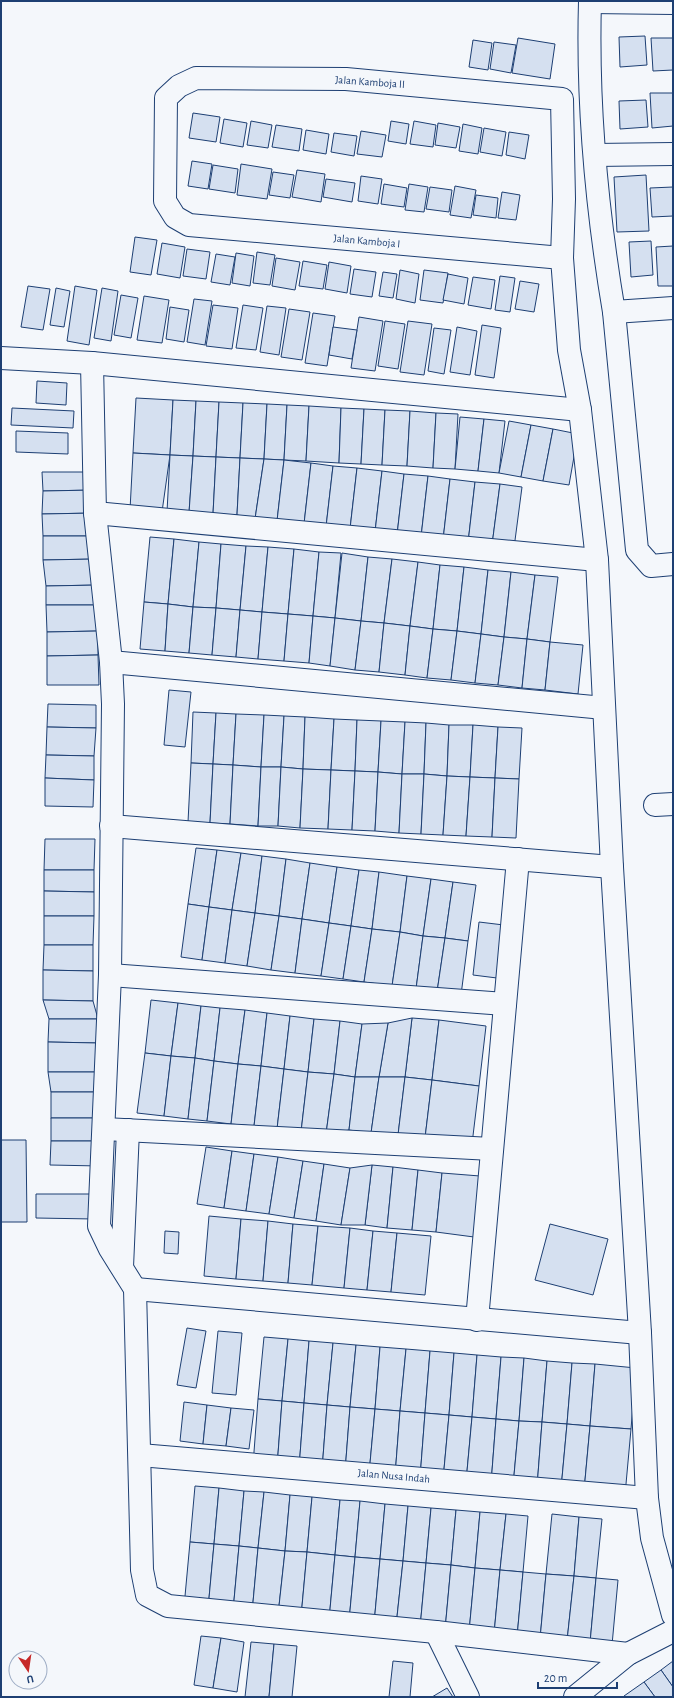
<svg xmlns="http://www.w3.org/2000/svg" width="674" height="1698" viewBox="0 0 674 1698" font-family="'Alegreya Sans',sans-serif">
	<rect width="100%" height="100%" fill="#f4f7fb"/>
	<!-- building -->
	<g fill="#d5e0f0" stroke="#1d3f73">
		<polygon points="645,36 647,65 620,67 619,37"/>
		<polygon points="518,38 555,44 550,79 512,73"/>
		<polygon points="651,38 673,38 673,70 653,71"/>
		<polygon points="473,40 492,43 488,70 469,67"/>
		<polygon points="494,42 516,45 511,73 490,69"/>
		<polygon points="650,93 673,93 673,126 652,128"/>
		<polygon points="646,100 648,127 620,129 619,101"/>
		<polygon points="193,113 220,117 216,142 189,138"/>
		<polygon points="224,119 247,123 243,147 220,143"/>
		<polygon points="251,121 272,125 268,148 247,145"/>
		<polygon points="391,121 409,124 406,144 388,141"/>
		<polygon points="414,121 436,125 433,147 410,144"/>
		<polygon points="438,123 460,127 456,148 435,145"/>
		<polygon points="463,124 482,128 478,154 459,151"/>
		<polygon points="276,125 302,129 299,151 272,147"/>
		<polygon points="484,128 506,132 502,156 480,152"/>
		<polygon points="306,130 329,134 326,154 303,150"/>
		<polygon points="361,131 386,135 382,157 357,154"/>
		<polygon points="509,132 529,135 525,159 506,155"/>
		<polygon points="334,133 357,136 354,156 331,152"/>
		<polygon points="192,161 212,164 208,189 188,186"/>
		<polygon points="241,164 272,169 267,199 237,195"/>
		<polygon points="213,165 238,169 235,193 209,189"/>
		<polygon points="297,170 325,174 321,202 292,197"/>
		<polygon points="273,172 294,175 290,198 269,195"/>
		<polygon points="646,175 649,231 617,232 614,177"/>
		<polygon points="361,176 382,179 378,204 358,201"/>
		<polygon points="326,179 355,183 352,202 323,197"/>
		<polygon points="384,184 407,188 404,207 381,204"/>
		<polygon points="409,184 428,187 424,212 405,210"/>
		<polygon points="455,186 476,190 471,218 450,215"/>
		<polygon points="430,187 452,190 449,212 426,209"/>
		<polygon points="673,187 673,216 652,217 650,188"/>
		<polygon points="502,192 520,195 516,220 498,218"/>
		<polygon points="476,195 498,198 496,218 473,215"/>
		<polygon points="135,237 157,240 151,275 130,272"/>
		<polygon points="651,241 653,275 631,277 629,242"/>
		<polygon points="162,243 185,247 180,278 157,274"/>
		<polygon points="673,246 673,286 658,286 656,247"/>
		<polygon points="187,249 210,252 206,279 183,276"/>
		<polygon points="257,252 275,255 270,285 253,283"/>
		<polygon points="236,253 254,256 250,286 232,283"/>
		<polygon points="216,254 235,257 230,285 211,282"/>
		<polygon points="276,258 300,262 295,290 272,286"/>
		<polygon points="303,261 327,265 323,289 299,286"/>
		<polygon points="329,262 351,266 347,293 325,289"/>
		<polygon points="354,269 376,272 372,297 350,294"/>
		<polygon points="400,270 419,274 415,303 396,299"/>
		<polygon points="424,270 448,273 443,303 420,300"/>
		<polygon points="383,272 397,274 393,298 379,296"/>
		<polygon points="448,274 468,278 464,304 443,300"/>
		<polygon points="500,276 515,278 510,312 495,310"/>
		<polygon points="473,277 495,280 491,309 468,305"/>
		<polygon points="520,281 539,284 534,312 515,309"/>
		<polygon points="28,286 50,289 43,330 21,327"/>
		<polygon points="75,286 97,290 89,345 67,341"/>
		<polygon points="56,288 70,291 64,327 50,325"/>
		<polygon points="102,288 118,291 111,341 94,338"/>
		<polygon points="121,295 138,298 131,338 114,335"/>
		<polygon points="144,296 169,300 162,343 137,340"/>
		<polygon points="194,299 212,301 205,345 187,342"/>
		<polygon points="213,305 238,308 232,349 206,346"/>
		<polygon points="243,305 263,308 256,350 236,348"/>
		<polygon points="267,306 286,308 279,355 260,352"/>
		<polygon points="170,307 189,310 184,342 166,339"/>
		<polygon points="289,309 310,312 302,360 281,357"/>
		<polygon points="313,313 335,316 327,366 305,363"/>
		<polygon points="359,317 383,321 375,371 351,368"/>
		<polygon points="385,321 405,324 398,369 378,366"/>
		<polygon points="408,321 432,324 424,375 400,372"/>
		<polygon points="482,325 501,328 494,378 475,375"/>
		<polygon points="333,327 357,330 352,359 329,355"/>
		<polygon points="457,327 477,331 470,375 450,372"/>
		<polygon points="434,328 451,330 444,374 428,371"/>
		<polygon points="37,381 67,383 66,405 36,403"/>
		<polygon points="136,398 173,400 170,455 133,453"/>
		<polygon points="173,400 196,401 193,456 170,455"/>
		<polygon points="196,401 219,402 216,457 193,456"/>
		<polygon points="219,402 243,403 240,458 216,457"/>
		<polygon points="243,403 267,404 264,459 240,458"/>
		<polygon points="267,404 287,405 284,460 264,459"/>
		<polygon points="287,405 309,406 306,461 284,460"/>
		<polygon points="309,406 341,408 339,463 306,461"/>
		<polygon points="12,408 74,411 73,428 11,425"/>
		<polygon points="341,408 364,409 361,464 339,463"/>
		<polygon points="364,409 385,410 382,465 361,464"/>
		<polygon points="385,410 410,411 407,466 382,465"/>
		<polygon points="410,411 436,413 433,468 407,466"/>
		<polygon points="436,413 458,414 455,469 433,468"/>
		<polygon points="460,417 484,419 478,471 455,469"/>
		<polygon points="484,419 505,421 499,473 478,471"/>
		<polygon points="509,421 531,425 521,477 499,473"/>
		<polygon points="531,425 553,429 543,481 521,477"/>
		<polygon points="553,429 578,434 569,485 543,481"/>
		<polygon points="16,431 68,433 68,454 16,452"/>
		<polygon points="133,453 170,455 162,512 130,510"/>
		<polygon points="170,455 193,456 189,513 167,512"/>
		<polygon points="193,456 216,457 213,514 189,513"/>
		<polygon points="216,457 240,458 237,515 213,514"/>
		<polygon points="240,458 264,459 255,519 237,515"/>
		<polygon points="264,459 284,460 277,521 255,519"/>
		<polygon points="284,460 311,463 304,524 277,521"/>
		<polygon points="311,463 333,466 326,527 304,524"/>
		<polygon points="333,466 357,468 350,529 326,527"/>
		<polygon points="357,468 382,471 375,532 350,529"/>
		<polygon points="382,471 404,474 397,535 375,532"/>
		<polygon points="42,472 94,472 94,490 43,491"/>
		<polygon points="404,474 428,476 421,537 397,535"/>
		<polygon points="428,476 450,479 443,540 421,537"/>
		<polygon points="450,479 475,482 468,543 443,540"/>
		<polygon points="475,482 500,484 492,545 468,543"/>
		<polygon points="500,484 522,487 514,548 492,545"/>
		<polygon points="94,490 94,513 42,514 43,491"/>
		<polygon points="94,513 94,536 43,536 42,514"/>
		<polygon points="43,536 94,536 95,559 43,560"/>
		<polygon points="150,537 174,539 168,604 144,602"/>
		<polygon points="174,539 199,542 193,607 168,604"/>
		<polygon points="199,542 221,544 216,608 193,607"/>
		<polygon points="221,544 246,546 240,610 216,608"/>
		<polygon points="246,546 268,547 262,612 240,610"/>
		<polygon points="268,547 294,549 288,614 262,612"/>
		<polygon points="294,549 319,552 313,616 288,614"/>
		<polygon points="319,552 341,553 335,618 313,616"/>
		<polygon points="342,553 368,557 361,621 335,618"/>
		<polygon points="368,557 392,559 384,623 361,621"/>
		<polygon points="95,559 98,585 46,586 43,560"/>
		<polygon points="392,559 418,562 410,626 384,623"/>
		<polygon points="418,562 440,565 433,629 410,626"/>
		<polygon points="440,565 464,567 457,631 433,629"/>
		<polygon points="464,567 488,570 481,634 457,631"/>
		<polygon points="488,570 511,572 504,637 481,634"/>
		<polygon points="511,572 535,575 527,639 504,637"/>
		<polygon points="535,575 558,577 550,642 527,639"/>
		<polygon points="98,585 98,605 46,605 46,586"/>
		<polygon points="144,602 168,604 165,651 140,649"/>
		<polygon points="168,604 193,607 189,653 165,651"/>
		<polygon points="46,605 98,605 98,631 47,632"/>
		<polygon points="193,607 216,608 212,655 189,653"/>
		<polygon points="216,608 240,610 236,657 212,655"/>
		<polygon points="240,610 262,612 258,659 236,657"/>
		<polygon points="262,612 288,614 284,661 258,659"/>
		<polygon points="288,614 313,616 309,663 284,661"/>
		<polygon points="313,616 335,618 330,666 309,663"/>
		<polygon points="335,618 361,621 355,670 330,666"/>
		<polygon points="361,621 384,623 379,672 355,670"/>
		<polygon points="384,623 410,626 405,675 379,672"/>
		<polygon points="410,626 433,629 427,678 405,675"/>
		<polygon points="433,629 457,631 451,680 427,678"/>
		<polygon points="98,631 98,655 47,656 47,632"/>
		<polygon points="457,631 481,634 475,683 451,680"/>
		<polygon points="481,634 504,637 498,685 475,683"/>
		<polygon points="504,637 527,639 522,688 498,685"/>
		<polygon points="527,639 550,642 545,690 522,688"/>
		<polygon points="550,642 583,645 578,694 545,690"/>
		<polygon points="98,655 99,685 47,685 47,656"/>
		<polygon points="169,690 191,692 185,747 164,745"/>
		<polygon points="48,704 96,705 96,728 47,727"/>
		<polygon points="193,712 216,713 213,764 191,763"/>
		<polygon points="216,713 236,714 233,765 213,764"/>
		<polygon points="236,714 264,715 261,767 233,765"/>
		<polygon points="264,715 284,716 281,767 261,767"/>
		<polygon points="284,716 305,717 303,769 281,767"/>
		<polygon points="305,717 334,719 331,770 303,769"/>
		<polygon points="334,719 357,720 355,771 331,770"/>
		<polygon points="357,720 381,721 378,772 355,771"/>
		<polygon points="381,721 405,722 402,774 378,772"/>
		<polygon points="405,722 426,723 424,774 402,774"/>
		<polygon points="426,723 449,725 447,776 424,774"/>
		<polygon points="449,725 473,725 470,777 447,776"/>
		<polygon points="473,725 498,727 495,778 470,777"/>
		<polygon points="47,727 96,728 94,756 46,755"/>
		<polygon points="498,727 522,728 519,779 495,778"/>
		<polygon points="46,755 94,756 94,780 45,778"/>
		<polygon points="191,763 213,764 210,823 188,822"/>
		<polygon points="213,764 233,765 230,824 210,823"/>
		<polygon points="233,765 261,767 258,826 230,824"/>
		<polygon points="261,767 281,767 278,826 258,826"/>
		<polygon points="281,767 303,769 300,828 278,826"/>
		<polygon points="303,769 331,770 328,829 300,828"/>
		<polygon points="331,770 355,771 352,830 328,829"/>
		<polygon points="355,771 378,772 375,831 352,830"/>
		<polygon points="378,772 402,774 399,833 375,831"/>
		<polygon points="402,774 424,774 421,834 399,833"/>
		<polygon points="424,774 447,776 443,835 421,834"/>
		<polygon points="447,776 470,777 466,836 443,835"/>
		<polygon points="470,777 495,778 492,837 466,836"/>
		<polygon points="45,778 94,780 93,807 45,806"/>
		<polygon points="495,778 519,779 516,838 492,837"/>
		<polygon points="45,839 95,839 94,870 44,870"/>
		<polygon points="196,848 217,850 209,907 188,904"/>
		<polygon points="217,850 241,853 232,910 209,907"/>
		<polygon points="241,853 262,856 255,913 232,910"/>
		<polygon points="262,856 286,859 279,916 255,913"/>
		<polygon points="286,859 310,863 302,919 279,916"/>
		<polygon points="310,863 337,867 329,923 302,919"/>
		<polygon points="337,867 359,870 351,926 329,923"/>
		<polygon points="44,870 94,870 94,892 44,891"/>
		<polygon points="359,870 379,872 372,929 351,926"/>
		<polygon points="379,872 407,876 400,932 372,929"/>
		<polygon points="407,876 431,879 423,936 400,932"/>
		<polygon points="431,879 453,882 445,938 423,936"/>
		<polygon points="453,882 476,885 468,941 445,938"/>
		<polygon points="44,891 94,892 94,916 44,916"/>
		<polygon points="188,904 209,907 202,960 181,957"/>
		<polygon points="209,907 232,910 225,963 202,960"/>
		<polygon points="232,910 255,913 247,966 225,963"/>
		<polygon points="255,913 279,916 271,970 247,966"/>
		<polygon points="44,916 94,916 93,945 44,945"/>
		<polygon points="279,916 302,919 295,973 271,970"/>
		<polygon points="302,919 329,923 321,976 295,973"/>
		<polygon points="479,922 512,926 505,979 473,975"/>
		<polygon points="329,923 351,926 343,979 321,976"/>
		<polygon points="351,926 372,929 364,982 343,979"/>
		<polygon points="372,929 400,932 392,986 364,982"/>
		<polygon points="400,932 423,936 416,989 392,986"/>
		<polygon points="423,936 445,938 437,992 416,989"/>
		<polygon points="445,938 468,941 461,995 437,992"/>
		<polygon points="44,945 93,945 93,971 43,970"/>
		<polygon points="43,970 93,971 93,1001 43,1000"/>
		<polygon points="43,1000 93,1001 98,1019 49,1019"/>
		<polygon points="151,1000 178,1003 171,1056 145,1053"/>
		<polygon points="178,1003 201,1006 195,1058 171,1056"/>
		<polygon points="201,1006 220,1008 214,1061 195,1058"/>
		<polygon points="220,1008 245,1010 238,1064 214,1061"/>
		<polygon points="245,1010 267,1013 261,1066 238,1064"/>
		<polygon points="267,1013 290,1016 284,1069 261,1066"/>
		<polygon points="290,1016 314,1019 308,1072 284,1069"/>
		<polygon points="412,1018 439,1020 432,1080 405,1077"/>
		<polygon points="412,1018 405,1077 379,1077 388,1023"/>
		<polygon points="49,1019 98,1019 98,1043 48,1042"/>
		<polygon points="314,1019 340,1021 334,1074 308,1072"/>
		<polygon points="439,1020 486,1026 479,1086 432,1080"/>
		<polygon points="340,1021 362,1024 355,1077 334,1074"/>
		<polygon points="388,1023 379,1077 355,1077 362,1024"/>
		<polygon points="48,1042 98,1043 98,1072 48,1072"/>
		<polygon points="145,1053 171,1056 164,1116 137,1113"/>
		<polygon points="171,1056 195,1058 188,1119 164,1116"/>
		<polygon points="195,1058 214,1061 207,1121 188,1119"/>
		<polygon points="214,1061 238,1064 231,1124 207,1121"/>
		<polygon points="238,1064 261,1066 254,1126 231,1124"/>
		<polygon points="261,1066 284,1069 277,1129 254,1126"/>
		<polygon points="284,1069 308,1072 301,1132 277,1129"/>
		<polygon points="48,1072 98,1072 101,1092 51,1092"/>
		<polygon points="308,1072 334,1074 326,1134 301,1132"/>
		<polygon points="334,1074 355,1077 349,1130 326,1134"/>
		<polygon points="355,1077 379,1077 371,1133 349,1130"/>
		<polygon points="379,1077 405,1077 398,1135 371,1133"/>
		<polygon points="405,1077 432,1080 425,1138 398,1135"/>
		<polygon points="432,1080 479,1086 472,1144 425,1138"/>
		<rect x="51" y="1092" width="50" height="26"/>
		<polygon points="51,1118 101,1118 100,1141 51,1141"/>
		<polygon points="1,1140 26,1140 27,1222 1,1222"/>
		<polygon points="51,1141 100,1141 100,1166 50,1165"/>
		<polygon points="206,1147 232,1151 224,1208 197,1204"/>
		<polygon points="232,1151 254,1154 246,1211 224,1208"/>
		<polygon points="254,1154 278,1157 269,1214 246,1211"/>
		<polygon points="278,1157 303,1161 294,1218 269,1214"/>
		<polygon points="303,1161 324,1164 316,1221 294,1218"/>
		<polygon points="324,1164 350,1168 341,1225 316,1221"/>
		<polygon points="372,1165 393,1167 387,1228 365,1225"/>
		<polygon points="372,1165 365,1225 341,1225 350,1168"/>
		<polygon points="393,1167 418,1170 412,1230 387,1228"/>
		<polygon points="418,1170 442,1173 436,1232 412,1230"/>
		<polygon points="442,1173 480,1176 474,1237 436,1232"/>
		<polygon points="36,1194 95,1194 94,1219 36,1218"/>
		<polygon points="209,1216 241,1219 236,1279 204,1276"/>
		<polygon points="241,1219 268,1221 263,1281 236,1279"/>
		<polygon points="268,1221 293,1224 288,1283 263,1281"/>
		<polygon points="293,1224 318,1226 312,1285 288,1283"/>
		<polygon points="550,1224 608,1239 593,1295 535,1280"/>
		<polygon points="318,1226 350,1228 344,1288 312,1285"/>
		<polygon points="350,1228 373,1231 367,1290 344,1288"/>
		<polygon points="165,1231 179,1232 178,1254 164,1253"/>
		<polygon points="373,1231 397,1233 391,1292 367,1290"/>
		<polygon points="397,1233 431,1236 425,1295 391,1292"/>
		<polygon points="187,1328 206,1331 196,1388 177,1385"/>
		<polygon points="218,1331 242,1333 236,1395 212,1393"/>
		<polygon points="264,1337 288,1339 282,1401 258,1399"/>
		<polygon points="288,1339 309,1341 304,1403 282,1401"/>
		<polygon points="309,1341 333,1343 327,1405 304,1403"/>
		<polygon points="333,1343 356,1345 350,1407 327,1405"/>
		<polygon points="356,1345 380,1347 375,1409 350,1407"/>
		<polygon points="380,1347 406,1349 400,1411 375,1409"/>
		<polygon points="406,1349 430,1351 425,1413 400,1411"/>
		<polygon points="430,1351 454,1353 449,1415 425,1413"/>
		<polygon points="454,1353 477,1355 472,1417 449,1415"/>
		<polygon points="477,1355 501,1357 496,1419 472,1417"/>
		<polygon points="501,1357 524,1358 519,1421 496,1419"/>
		<polygon points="524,1358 547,1361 542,1422 519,1421"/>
		<polygon points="547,1361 572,1363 567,1424 542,1422"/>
		<polygon points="572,1363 595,1364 590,1426 567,1424"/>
		<polygon points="595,1364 636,1368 631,1429 590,1426"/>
		<polygon points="258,1399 282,1401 277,1467 253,1465"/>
		<polygon points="282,1401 304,1403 299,1468 277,1467"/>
		<polygon points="184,1402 207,1405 203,1444 180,1441"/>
		<polygon points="304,1403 327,1405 322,1470 299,1468"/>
		<polygon points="207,1405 231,1408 226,1446 203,1444"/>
		<polygon points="327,1405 350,1407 345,1472 322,1470"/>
		<polygon points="350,1407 375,1409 369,1474 345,1472"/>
		<polygon points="231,1408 254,1410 249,1449 226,1446"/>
		<polygon points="375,1409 400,1411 395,1476 369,1474"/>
		<polygon points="400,1411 425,1413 420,1478 395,1476"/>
		<polygon points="425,1413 449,1415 443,1480 420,1478"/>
		<polygon points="449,1415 472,1417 466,1482 443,1480"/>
		<polygon points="472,1417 496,1419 491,1484 466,1482"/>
		<polygon points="496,1419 519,1421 513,1486 491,1484"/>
		<polygon points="519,1421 542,1422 537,1487 513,1486"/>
		<polygon points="542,1422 567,1424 561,1489 537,1487"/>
		<polygon points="567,1424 590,1426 584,1491 561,1489"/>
		<polygon points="590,1426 631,1429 625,1495 584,1491"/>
		<polygon points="195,1486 219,1488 214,1544 190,1542"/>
		<polygon points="219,1488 244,1491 239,1546 214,1544"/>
		<polygon points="244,1491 264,1492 258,1548 239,1546"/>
		<polygon points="264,1492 290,1495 285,1551 258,1548"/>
		<polygon points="290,1495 312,1497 307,1552 285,1551"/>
		<polygon points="312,1497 340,1500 335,1555 307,1552"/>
		<polygon points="340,1500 360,1501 355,1557 335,1555"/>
		<polygon points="360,1501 385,1504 380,1559 355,1557"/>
		<polygon points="385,1504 408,1506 403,1561 380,1559"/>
		<polygon points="408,1506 431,1508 426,1563 403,1561"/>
		<polygon points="431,1508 456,1510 451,1565 426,1563"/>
		<polygon points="456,1510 480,1512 475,1568 451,1565"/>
		<polygon points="480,1512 506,1514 500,1570 475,1568"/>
		<polygon points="506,1514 528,1516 523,1572 500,1570"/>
		<polygon points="552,1514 579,1517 574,1576 546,1574"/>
		<polygon points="579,1517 602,1519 596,1578 574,1576"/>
		<polygon points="190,1542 214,1544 208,1609 184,1607"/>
		<polygon points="214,1544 239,1546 233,1611 208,1609"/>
		<polygon points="239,1546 258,1548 252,1613 233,1611"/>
		<polygon points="258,1548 285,1551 278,1615 252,1613"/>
		<polygon points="285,1551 307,1552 301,1617 278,1615"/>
		<polygon points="307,1552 335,1555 329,1620 301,1617"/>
		<polygon points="335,1555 355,1557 349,1621 329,1620"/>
		<polygon points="355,1557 380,1559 374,1624 349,1621"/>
		<polygon points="380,1559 403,1561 396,1626 374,1624"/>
		<polygon points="403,1561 426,1563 420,1628 396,1626"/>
		<polygon points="426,1563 451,1565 445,1630 420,1628"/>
		<polygon points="451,1565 475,1568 469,1632 445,1630"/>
		<polygon points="475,1568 500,1570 494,1634 469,1632"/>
		<polygon points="500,1570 523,1572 517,1637 494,1634"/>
		<polygon points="523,1572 546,1574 540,1639 517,1637"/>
		<polygon points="546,1574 574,1576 567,1641 540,1639"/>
		<polygon points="574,1576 596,1578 590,1643 567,1641"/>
		<polygon points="596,1578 618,1580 612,1645 590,1643"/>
		<polygon points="201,1636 221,1638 213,1688 194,1685"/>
		<polygon points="221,1638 244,1642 237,1692 213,1688"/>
		<polygon points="251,1642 274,1644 269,1697 245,1697"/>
		<polygon points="274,1644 297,1646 292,1697 269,1697"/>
		<polygon points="393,1661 413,1663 410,1697 389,1697"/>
		<polygon points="673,1661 673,1687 661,1670"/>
		<polygon points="661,1670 673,1687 673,1697 655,1697 644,1682"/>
		<polygon points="644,1682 655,1697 624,1697 624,1696"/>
		<polygon points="447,1688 453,1697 432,1697"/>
	</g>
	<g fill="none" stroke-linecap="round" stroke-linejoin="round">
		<!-- street casing -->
		<g stroke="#1d3f73" stroke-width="24">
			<g id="street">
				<path d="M590,1C587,103 597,211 614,312L673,308"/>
				<polyline points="590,2 673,3"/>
				<polyline points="595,155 673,154"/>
				<polyline points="562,258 189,225 175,217 165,201 166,98 179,86 196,78 346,79 562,99 564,199 562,258 569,350 580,410 597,560 612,867 640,1333 647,1498 652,1538 673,1615"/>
				<polyline points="614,312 637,550 651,566 673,564"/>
				<polyline points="1,358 92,363 580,410"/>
				<polyline points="92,363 95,513 111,662 113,704 110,975 99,1226 110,1249 135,1289 142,1570 147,1595 168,1606 436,1632 628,1654"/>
				<polyline points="95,513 597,560"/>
				<polyline points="111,662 604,708"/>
				<polyline points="655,805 673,804"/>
				<polyline points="111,826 612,867"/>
				<polyline points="110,975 505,1004"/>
				<polyline points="104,1129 492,1149"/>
				<polyline points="122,1267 128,1130"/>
				<polyline points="135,1289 640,1333"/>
				<polyline points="477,1320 518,859"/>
				<polyline points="140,1455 647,1498"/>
				<polyline points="436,1632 468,1697"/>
				<polyline points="575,1697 628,1654 673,1631"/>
			</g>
		</g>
		<!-- street -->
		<use href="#street" stroke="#f4f7fb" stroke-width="22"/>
	</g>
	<g text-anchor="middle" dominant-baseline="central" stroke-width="3" stroke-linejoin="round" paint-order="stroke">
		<!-- street labels -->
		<g font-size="11" fill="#1d3f73" stroke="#f4f7fb">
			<text transform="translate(370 82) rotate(4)">Jalan Kamboja II</text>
			<text transform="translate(367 241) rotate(5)">Jalan Kamboja I</text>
			<text transform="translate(394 1476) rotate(5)">Jalan Nusa Indah</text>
		</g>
	</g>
	<!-- border -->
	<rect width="674" height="1698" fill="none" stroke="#1d3f73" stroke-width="4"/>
	<!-- north arrow -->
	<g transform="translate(28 1670) rotate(167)"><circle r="19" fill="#f4f7fb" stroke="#9eadc5"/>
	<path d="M0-3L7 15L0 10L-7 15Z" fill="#c62828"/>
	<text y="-6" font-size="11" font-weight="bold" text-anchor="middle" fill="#1d3f73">U</text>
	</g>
	<!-- scale -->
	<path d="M538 1682v6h79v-6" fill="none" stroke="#1d3f73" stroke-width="2"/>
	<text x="544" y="1682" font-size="12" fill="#1d3f73" stroke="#f4f7fb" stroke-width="3" paint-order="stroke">20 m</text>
</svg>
